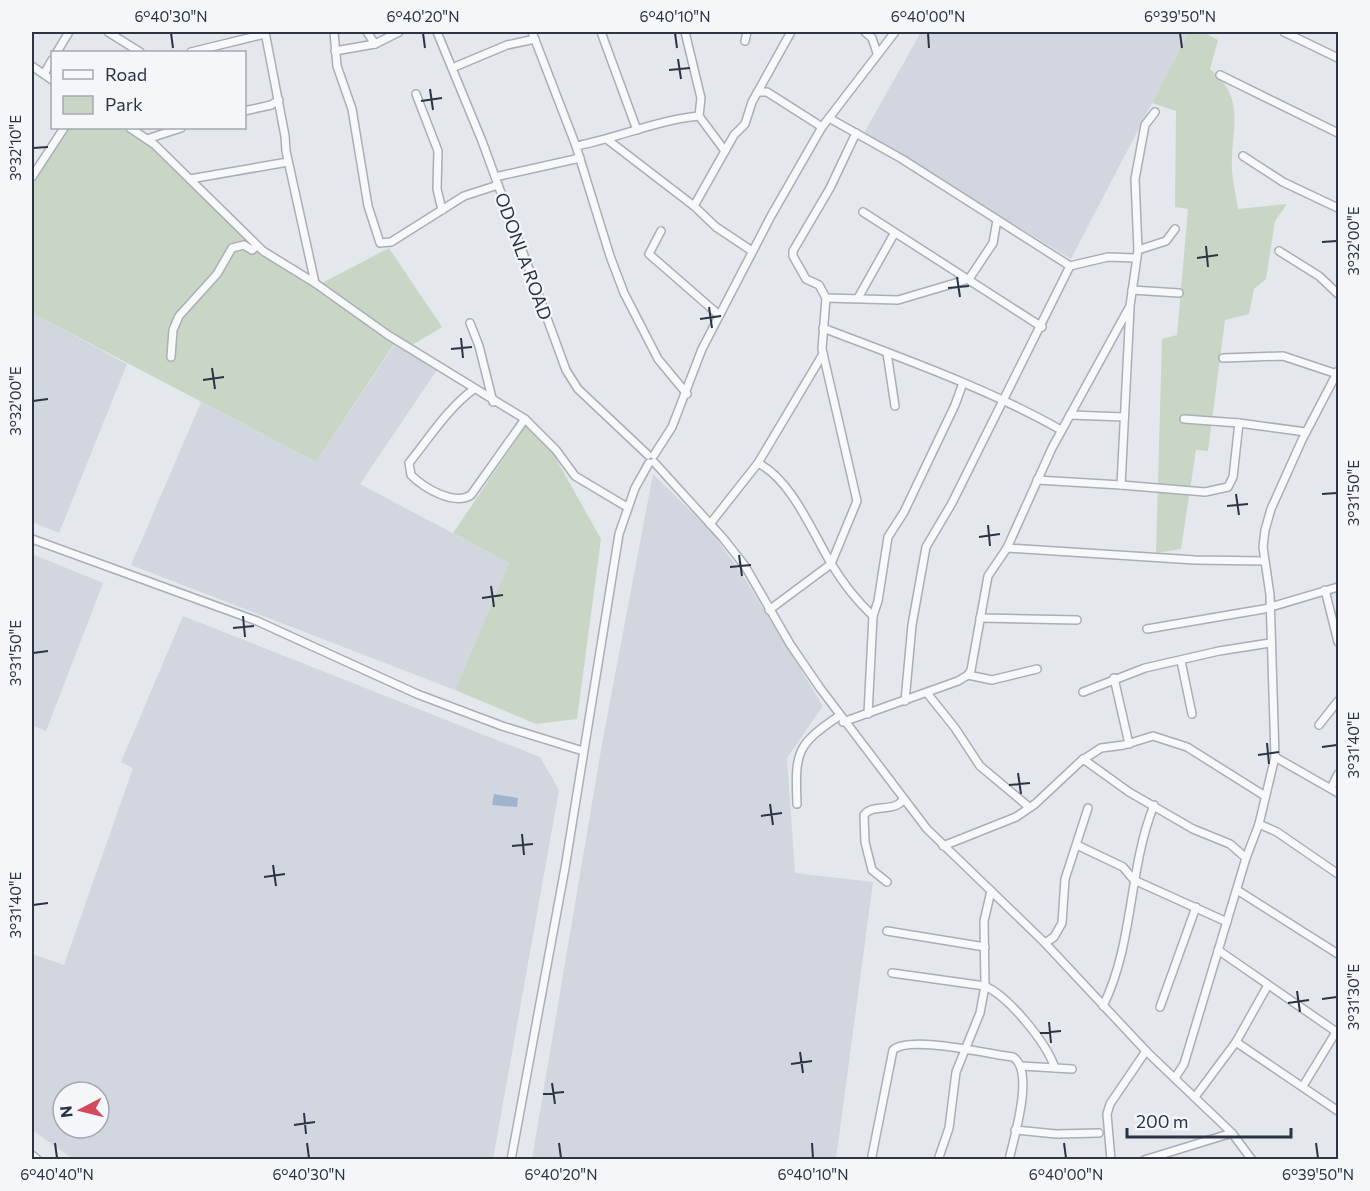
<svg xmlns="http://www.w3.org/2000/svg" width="1370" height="1191" viewBox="0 0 1370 1191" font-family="Commissioner,sans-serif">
	<rect width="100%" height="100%" fill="#e4e7ec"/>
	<!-- built -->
	<g fill="#d2d6de" fill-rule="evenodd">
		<polygon points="921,32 1189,32 1071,259 864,133"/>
		<polygon points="32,313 127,364 59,533 32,522"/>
		<polygon points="395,344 437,370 360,484 509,563 455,690 131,565 201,402 316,462"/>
		<polygon points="653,474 713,533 747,582 823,706 787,758 795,873 873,882 836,1159 532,1159 602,744"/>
		<polygon points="32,554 103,583 46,731 32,725"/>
		<path d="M183,616L540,757L559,790L493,1159H73L32,1130V954L64,965L133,768L121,762ZM63,1092H99V1128H63Z"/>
	</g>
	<!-- green -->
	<g fill="#c9d6c5">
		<path d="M1189,32H1203L1218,40L1210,69C1248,100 1230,129 1232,171C1233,183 1236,196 1238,209L1287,204L1275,221L1266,279L1254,289L1249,314L1225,320L1208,451L1196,450L1181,549L1156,553L1162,339L1177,335L1188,209L1175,207L1176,111L1152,103Z"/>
		<polygon points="65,128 121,128 148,143 268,252 322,283 389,248 442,327 404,350 394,344 316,462 32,313 32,171"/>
		<polygon points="527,424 551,450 601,539 577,719 536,724 455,690 509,563 453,533"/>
	</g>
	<!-- water -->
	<polygon fill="#9fb4cc" points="494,794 518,798 517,807 492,805"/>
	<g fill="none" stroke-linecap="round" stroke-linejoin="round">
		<!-- minor casing -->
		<g stroke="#a9aeb7" stroke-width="10">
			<g id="minor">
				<polyline points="108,32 140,52"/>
				<polyline points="265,32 285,136 286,151 315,283"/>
				<polyline points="334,32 337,66 352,109 368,206 380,243 391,242 464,196 498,185"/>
				<polyline points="367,32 375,44"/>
				<polyline points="437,32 482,141 566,370 578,389 648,455"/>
				<polyline points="532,32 576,146 610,256 624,293 658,359 687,394"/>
				<polyline points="601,32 637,130"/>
				<polyline points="685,32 701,98 699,116 725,151"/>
				<polyline points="865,32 872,38 877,53"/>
				<polyline points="1284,32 1338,58"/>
				<polyline points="745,41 747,32"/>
				<polyline points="335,51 375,44 399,32"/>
				<polyline points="57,52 69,32"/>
				<polyline points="191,52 265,34"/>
				<polyline points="32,66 52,80"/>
				<polyline points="452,68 507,45 535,39"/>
				<polyline points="44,74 52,60"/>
				<polyline points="1220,75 1338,133"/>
				<polyline points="758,92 767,92 822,127"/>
				<polyline points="416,94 438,151 437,189 442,210"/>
				<polyline points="244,111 271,105 279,100"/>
				<polyline points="829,118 902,159 1070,266 1108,257 1136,258"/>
				<polyline points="130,128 154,144 263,251 315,283 388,335 525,419 556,450 575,476 627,507"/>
				<polyline points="147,139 181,128"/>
				<polyline points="608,140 694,206 716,227 752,251"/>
				<path d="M576,146C618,138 657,120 699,116"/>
				<polyline points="1243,156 1283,182 1338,208"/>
				<polyline points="32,177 64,128"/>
				<polyline points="495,177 580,158"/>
				<polyline points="190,179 288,162"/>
				<polyline points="694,206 734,135 745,124 752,102 791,32"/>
				<polyline points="863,212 1042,327"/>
				<polyline points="661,231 649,254 719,315"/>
				<polyline points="1138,250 1166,241 1175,229"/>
				<polyline points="1279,251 1319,276 1338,294"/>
				<polyline points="1132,290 1179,293"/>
				<polyline points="826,298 898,300 969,279 993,243 997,220"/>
				<polyline points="858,298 894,234"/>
				<polyline points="470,323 479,346 493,402"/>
				<path d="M823,328C904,359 987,388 1061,430"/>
				<polyline points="887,353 895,406"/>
				<polyline points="171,357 173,330 179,316 217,274 232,248 244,245 252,250 257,246"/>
				<polyline points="1223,358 1283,356 1337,374"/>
				<path d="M474,389C447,409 430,437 409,463L411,475C424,488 454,506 471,495L525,419"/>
				<polyline points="1070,415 1124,417"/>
				<polyline points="1184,419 1239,423 1306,432"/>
				<polyline points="654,455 672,427 702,349 771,216 822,127 895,32"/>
				<polyline points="654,462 723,538 745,566 790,644 820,688 927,829 1045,943 1146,1051 1232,1133 1252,1160"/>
				<path d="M758,463C792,480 813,534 832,565C843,583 857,601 873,616"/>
				<polyline points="1037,480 1121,485 1130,308"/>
				<polyline points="1121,485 1205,492 1228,487 1233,477 1239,423"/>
				<polyline points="710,524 758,463 823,354"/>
				<polyline points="32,539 257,621 417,694 502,726 583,751"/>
				<polyline points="1007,548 1195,560 1264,561"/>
				<polyline points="1325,590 1338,642"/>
				<polyline points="769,610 831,564 857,501 822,349 826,298 819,285 806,279 793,256 793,251 830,188 856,133"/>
				<polyline points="980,618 1077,620"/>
				<polyline points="1147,629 1264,609 1338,587"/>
				<polyline points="1181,661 1192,714"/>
				<polyline points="968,675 992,680 1037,669"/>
				<polyline points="1114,678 1129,744"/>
				<polyline points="1083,692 1145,668 1219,651 1270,643"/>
				<polyline points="927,693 955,728 980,766 1029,807"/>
				<polyline points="905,701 912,625 926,547 952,503 1070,266"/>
				<polyline points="868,714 873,616 878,601 888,537 904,512 955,405 963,383"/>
				<polyline points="843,722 958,681 968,675 971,670 988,576 1007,548 1052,448 1130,306 1138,250 1135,179 1145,125 1155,112"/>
				<polyline points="1319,725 1338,701"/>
				<polyline points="1275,757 1338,793"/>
				<polyline points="1083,759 1129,792 1193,829 1230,844 1246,858"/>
				<polyline points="1331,788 1338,774"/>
				<path d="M797,804C795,752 796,745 839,716"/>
				<polyline points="1259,824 1277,832 1338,874"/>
				<polyline points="1077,845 1123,867 1134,880 1227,922"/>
				<polyline points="943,846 1016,817 1035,804 1081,761 1101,748 1124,745 1153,736 1187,747 1265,796"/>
				<path d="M887,882L872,870L865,842L864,815C873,803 893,813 903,800"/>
				<polyline points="1237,890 1338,954"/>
				<polyline points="887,931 985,947"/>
				<polyline points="1045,943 1054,937 1062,923 1065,879 1088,808"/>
				<polyline points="1218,950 1338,1033"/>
				<path d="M892,973L985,986C1009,997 1046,1042 1055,1068"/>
				<path d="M1103,1006C1134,944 1128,870 1154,805"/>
				<polyline points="1160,1007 1196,907"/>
				<polyline points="1236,1042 1338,1111"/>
				<polyline points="1022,1066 1072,1069"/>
				<polyline points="1175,1078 1184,1064 1246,858 1259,824 1275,757 1270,595 1263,547 1265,530 1271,509 1302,440 1338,371"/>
				<polyline points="1303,1086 1336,1032"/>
				<polyline points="1195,1097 1236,1042 1268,985"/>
				<polyline points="1015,1130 1056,1134 1099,1133"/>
				<polyline points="32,1155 38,1160"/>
				<path d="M872,1156L893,1050C910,1035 988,1054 1013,1057C1035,1071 1014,1137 1009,1160"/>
				<polyline points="511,1160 565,868 619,534 635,488 649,463"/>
				<polyline points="938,1160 949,1128 956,1072 980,1013 985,986 984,921 991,891"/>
				<polyline points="1111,1160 1107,1114 1110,1104 1146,1051"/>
				<polyline points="1144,1160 1232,1133"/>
			</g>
		</g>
		<!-- minor -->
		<use href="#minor" stroke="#f7f8fa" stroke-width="7"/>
	</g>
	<!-- ticks -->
	<path fill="none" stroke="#2b3445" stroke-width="2" d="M171,33L173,48M423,33L425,48M675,33L677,48M928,33L929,48M1180,33L1182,48M678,59L681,79M669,70L690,68M430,89L433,110M421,101L442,98M33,148L48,147M1322,242L1337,241M1206,246L1208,267M1197,258L1218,255M957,277L960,297M948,288L969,286M709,307L712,328M700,319L721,316M461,338L463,358M451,349L472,347M212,368L215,389M203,380L224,377M33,401L48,399M1236,494L1239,515M1322,494L1337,493M1227,506L1248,504M988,525L990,546M979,537L1000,534M739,555L742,576M730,567L751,565M491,586L494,607M482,598L503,595M243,616L245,637M233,628L254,626M33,653L48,651M1267,743L1269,764M1322,747L1337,745M1258,755L1279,752M1018,773L1021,794M1009,785L1030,783M770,804L773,825M761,816L782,813M522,834L524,855M512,846L533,844M273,865L276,886M264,877L285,874M33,905L48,903M1297,991L1300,1012M1322,999L1337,997M1288,1003L1309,1000M1049,1022L1051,1043M1040,1033L1061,1031M800,1052L803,1073M791,1064L812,1061M552,1083L555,1104M543,1094L564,1092M304,1113L306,1134M294,1125L315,1122M55,1143L57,1158M307,1143L309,1158M559,1143L561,1158M812,1143L813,1158M1064,1143L1066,1158M1316,1143L1318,1158"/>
	<g text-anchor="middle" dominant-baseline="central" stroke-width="4.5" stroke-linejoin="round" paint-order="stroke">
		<!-- street labels -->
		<g font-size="18" fill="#2b3445" stroke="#f4f6f9">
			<text transform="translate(524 256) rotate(70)">ODONLA ROAD</text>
		</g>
	</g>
	<!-- border -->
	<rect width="1370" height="1191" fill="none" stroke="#f4f6f9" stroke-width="66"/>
	<!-- legend -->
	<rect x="51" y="51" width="195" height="78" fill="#f4f6f9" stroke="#a4a8b1" stroke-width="1.5"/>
	<rect x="63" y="70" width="30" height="9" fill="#f7f8fa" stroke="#a4a8b1" stroke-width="1.5"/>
	<text x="105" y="81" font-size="18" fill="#2b3445">Road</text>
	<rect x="63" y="96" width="30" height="18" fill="#c9d6c5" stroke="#a4a8b1" stroke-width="1.5"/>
	<text x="105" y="111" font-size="18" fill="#2b3445">Park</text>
	<!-- north arrow -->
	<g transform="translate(81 1110) rotate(263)"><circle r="28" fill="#f4f6f9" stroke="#a4a8b1" stroke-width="1.5"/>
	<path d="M0-4.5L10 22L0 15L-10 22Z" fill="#d1495b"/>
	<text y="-9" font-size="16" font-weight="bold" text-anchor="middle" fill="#2b3445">N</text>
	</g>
	<!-- scale -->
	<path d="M1127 1128v9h164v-9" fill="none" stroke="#2b3445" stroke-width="3"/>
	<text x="1136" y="1128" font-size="18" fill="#2b3445" stroke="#f4f6f9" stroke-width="4.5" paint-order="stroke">200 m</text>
	<rect x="33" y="33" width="1304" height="1125" fill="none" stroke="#2b3445" stroke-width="2"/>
	<g font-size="15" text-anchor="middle" fill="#2b3445">
		<text x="171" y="22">6°40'30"N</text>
		<text x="423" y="22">6°40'20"N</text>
		<text x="675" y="22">6°40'10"N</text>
		<text x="928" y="22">6°40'00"N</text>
		<text x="1180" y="22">6°39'50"N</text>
		<text transform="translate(16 148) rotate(-90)" y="5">3°32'10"E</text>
		<text transform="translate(1354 241) rotate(-90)" y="5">3°32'00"E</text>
		<text transform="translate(16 401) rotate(-90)" y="5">3°32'00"E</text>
		<text transform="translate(1354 493) rotate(-90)" y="5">3°31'50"E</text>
		<text transform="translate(16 653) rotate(-90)" y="5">3°31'50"E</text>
		<text transform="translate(1354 745) rotate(-90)" y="5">3°31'40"E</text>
		<text transform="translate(16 905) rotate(-90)" y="5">3°31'40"E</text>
		<text transform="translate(1354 997) rotate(-90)" y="5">3°31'30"E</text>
		<text x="57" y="1180">6°40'40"N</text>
		<text x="309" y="1180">6°40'30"N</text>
		<text x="561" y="1180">6°40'20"N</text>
		<text x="813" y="1180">6°40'10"N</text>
		<text x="1066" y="1180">6°40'00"N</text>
		<text x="1318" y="1180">6°39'50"N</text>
	</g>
</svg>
